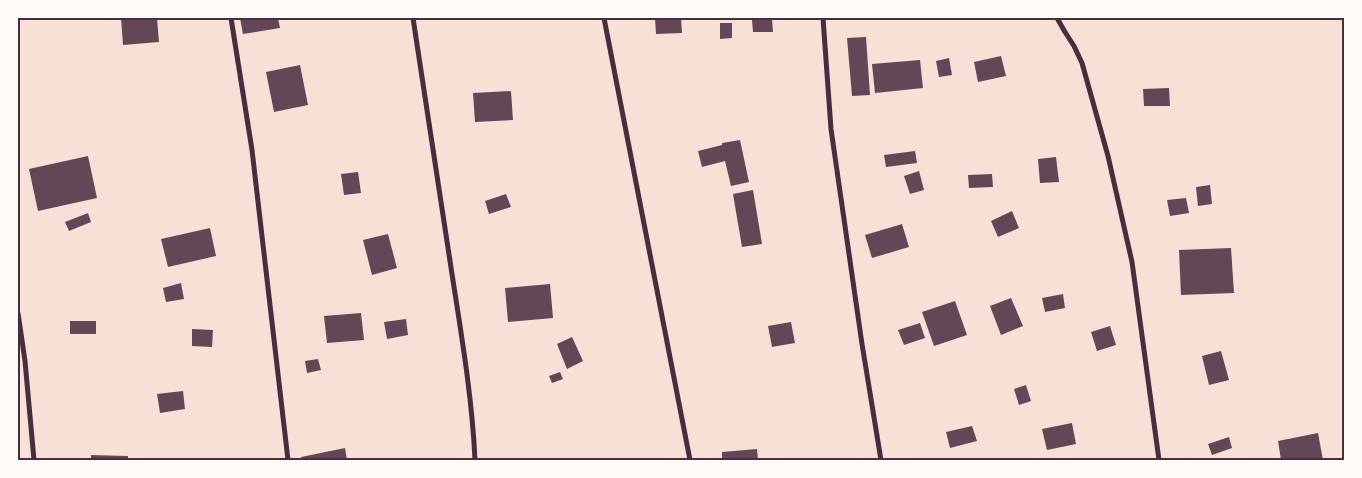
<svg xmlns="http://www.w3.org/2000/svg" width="1362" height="478" viewBox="0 0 1362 478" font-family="Mulish,sans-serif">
	<rect width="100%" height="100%" fill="#f7e1d7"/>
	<!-- building -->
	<g fill="#644757">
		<polygon points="121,18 157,18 159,42 123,45"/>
		<polygon points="240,18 278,18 280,28 243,34"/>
		<polygon points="655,18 681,18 682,33 656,34"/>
		<polygon points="772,19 773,32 753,32 752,20"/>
		<polygon points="720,23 732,23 732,38 720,39"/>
		<polygon points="866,37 870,95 852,96 847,38"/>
		<polygon points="1001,56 1006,76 978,82 974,62"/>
		<polygon points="949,58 952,75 939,77 936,61"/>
		<polygon points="920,60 923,88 875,93 872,64"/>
		<polygon points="300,65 308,105 274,112 266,72"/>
		<polygon points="1169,88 1170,106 1144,106 1143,89"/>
		<polygon points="511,91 513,120 475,122 473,93"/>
		<polygon points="740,140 749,182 731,186 725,161 702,167 698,151 722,145 722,143"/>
		<polygon points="915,151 917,163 886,167 884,155"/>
		<polygon points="88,156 97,198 38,211 29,169"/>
		<polygon points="1056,157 1059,182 1040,183 1038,159"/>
		<polygon points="919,171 924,190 910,194 904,176"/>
		<polygon points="358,172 361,193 344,195 341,174"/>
		<polygon points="992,174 993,187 969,188 968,175"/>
		<polygon points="1210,185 1212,204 1198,206 1196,187"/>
		<polygon points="753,190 762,244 742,247 733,194"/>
		<polygon points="506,194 511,207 489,214 485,201"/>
		<polygon points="1186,198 1189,213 1170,216 1167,200"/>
		<polygon points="1012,211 1019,228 998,237 991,221"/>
		<polygon points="88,213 91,222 69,231 65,222"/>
		<polygon points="902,224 909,247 872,258 865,235"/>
		<polygon points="210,228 216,256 168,267 161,239"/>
		<polygon points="388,234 397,268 372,275 363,240"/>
		<polygon points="1231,248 1234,293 1181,295 1179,250"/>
		<polygon points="181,283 184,299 166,302 163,288"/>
		<polygon points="550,284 553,318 508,322 505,288"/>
		<polygon points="1063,294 1065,308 1045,312 1042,298"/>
		<polygon points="1011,298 1023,326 1001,335 990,306"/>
		<polygon points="955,301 967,335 934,346 922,312"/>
		<polygon points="361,313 364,340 327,343 324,316"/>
		<polygon points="406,319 408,335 387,339 384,322"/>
		<rect x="70" y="321" width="26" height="13"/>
		<polygon points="791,322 795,343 772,347 768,326"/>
		<polygon points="920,323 925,338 904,345 898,330"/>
		<polygon points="1110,326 1116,345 1097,351 1091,332"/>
		<polygon points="192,329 213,330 212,347 192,346"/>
		<polygon points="572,337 583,361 567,369 557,344"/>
		<polygon points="1221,351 1229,380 1209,385 1202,356"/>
		<polygon points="318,359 321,370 307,373 305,361"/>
		<polygon points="560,372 563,379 552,383 549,376"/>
		<polygon points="1026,385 1031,401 1019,405 1014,389"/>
		<polygon points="183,391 185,409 160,413 157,394"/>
		<polygon points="1072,423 1076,444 1047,450 1042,429"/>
		<polygon points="972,426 977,441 950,448 946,432"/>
		<polygon points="1318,433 1323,460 1281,460 1278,441"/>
		<polygon points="1229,437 1232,448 1212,455 1208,444"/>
		<polygon points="345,448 347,460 301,460 301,457"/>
		<polygon points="757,449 758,460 722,460 722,452"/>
		<polygon points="91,455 128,456 128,460 91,460"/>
	</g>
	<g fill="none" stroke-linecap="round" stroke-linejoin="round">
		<!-- minor -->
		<g stroke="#4a2c40" stroke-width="5">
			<polyline points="231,18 252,150 288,460"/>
			<path d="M413,18C425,99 437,180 450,261C460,327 472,394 475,460"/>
			<polyline points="604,18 690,460"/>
			<polyline points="823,18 831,129 862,344 881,460"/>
			<polyline points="1057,18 1065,32 1074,46 1082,63 1108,156 1132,262 1159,460"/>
			<polyline points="18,313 25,361 34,460"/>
		</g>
	</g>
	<!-- border -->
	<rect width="1362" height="478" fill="none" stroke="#fffaf5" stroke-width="38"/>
	<rect x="19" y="19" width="1324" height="440" fill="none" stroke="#4a2c40" stroke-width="2"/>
</svg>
